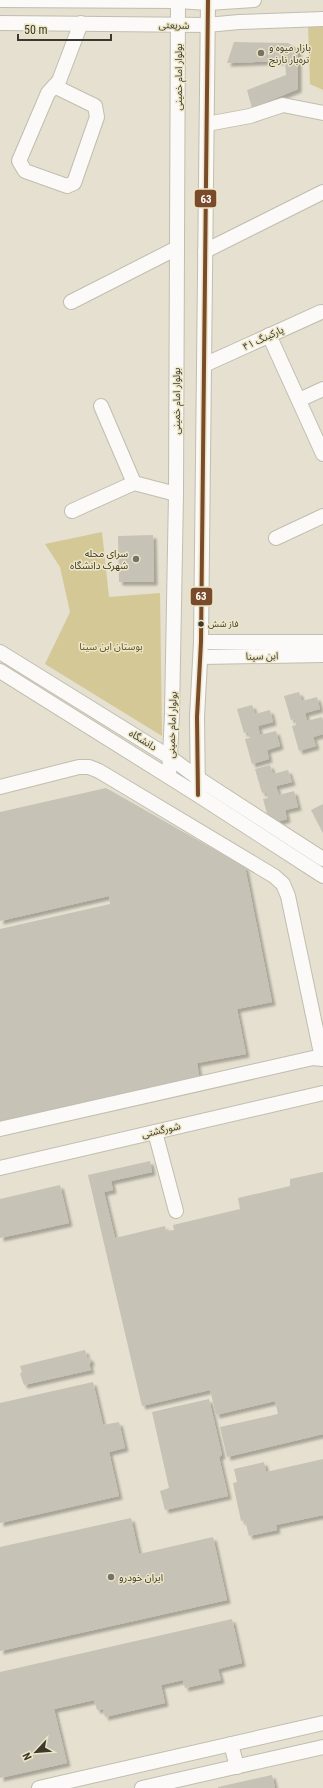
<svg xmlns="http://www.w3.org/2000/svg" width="323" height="1788" viewBox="0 0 323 1788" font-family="'Roboto Condensed','Noto Sans Arabic',sans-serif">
	<defs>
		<filter id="shadow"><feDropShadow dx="3.5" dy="3.5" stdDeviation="1" flood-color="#0004"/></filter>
	</defs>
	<rect width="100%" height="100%" fill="#e5e0cf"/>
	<!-- green -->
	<g fill="#d4c897">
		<polygon points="308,24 323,24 323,90 310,84"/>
		<polygon points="102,532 109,597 160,593 162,736 45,664 70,612 60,567 45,544"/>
	</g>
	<!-- building -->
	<g fill="#c6c2b5" filter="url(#shadow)">
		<polygon points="234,42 288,43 298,49 298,89 252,108 247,90 286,75 285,61 227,63"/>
		<polygon points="153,535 154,582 119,582 118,536"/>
		<polygon points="299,692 302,701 317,697 320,709 305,713 307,721 322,717 323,720 323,734 313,737 316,746 299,751 292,726 296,725 295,719 291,720 284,696"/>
		<polygon points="252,705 255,714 270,710 273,722 258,726 260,735 276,731 280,746 267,750 269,759 252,764 245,739 250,738 248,732 244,733 237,709"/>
		<polygon points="270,765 273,774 288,770 292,782 276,786 279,795 294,791 298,807 285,810 287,819 270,824 263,799 268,798 266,792 262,793 255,769"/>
		<polygon points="106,788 245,867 272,1002 237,1009 246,1054 197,1063 200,1081 0,1123 0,929 110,904 109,896 0,921 0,812"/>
		<polygon points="323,804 323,833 311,810"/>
		<polygon points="150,1161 152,1172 111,1181 113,1190 104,1192 115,1238 165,1226 166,1231 174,1230 173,1225 240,1209 238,1198 290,1186 290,1179 323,1172 323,1434 227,1457 220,1427 278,1414 275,1401 216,1415 210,1390 142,1406 88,1175"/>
		<polygon points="60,1185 69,1223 0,1238 0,1199"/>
		<polygon points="85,1350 87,1357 90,1358 91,1362 89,1364 91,1370 24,1385 20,1374 22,1372 20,1366"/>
		<polygon points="93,1382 103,1425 119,1422 125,1448 109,1452 119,1496 0,1523 0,1403"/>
		<polygon points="209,1399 222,1455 219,1457 228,1496 165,1510 160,1491 169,1488 152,1412"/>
		<polygon points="323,1459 323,1515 276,1525 277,1530 249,1536 245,1520 241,1521 233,1483 237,1482 234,1469 264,1462 266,1472"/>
		<polygon points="131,1518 139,1554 213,1537 227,1600 0,1651 0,1547"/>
		<polygon points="232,1619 242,1663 218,1669 221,1680 185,1688 183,1680 161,1685 165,1703 105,1717 103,1709 97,1710 94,1700 54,1709 67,1763 0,1778 0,1672"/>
		<polygon points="272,1775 275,1788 218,1788 218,1787"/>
	</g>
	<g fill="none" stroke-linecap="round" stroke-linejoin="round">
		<!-- minor casing -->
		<g stroke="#c0beb0" stroke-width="16">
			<g id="minor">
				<polyline points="0,0 178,1 208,3 254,0"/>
				<polyline points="0,23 207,25 239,22 323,19"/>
				<polyline points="54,86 95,106 97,117 74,183 67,186 25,171 19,161 48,93 59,81 81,23"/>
				<polyline points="207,124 250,116 283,105 323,113"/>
				<polyline points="205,251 323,192"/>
				<polyline points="71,302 177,248"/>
				<polyline points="269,335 323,454"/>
				<polyline points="204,365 321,312"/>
				<polyline points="299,400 323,389"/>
				<polyline points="101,406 134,483"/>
				<polyline points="72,511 134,483 176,494"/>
				<polyline points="276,538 323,516"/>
				<polyline points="201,642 323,642"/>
				<polyline points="0,652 171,758 199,779 323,859"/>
				<polyline points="201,657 323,655"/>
				<polyline points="0,671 198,795 323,876"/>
				<polyline points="169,776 172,714 176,494 178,0"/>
				<polyline points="0,787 79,767 89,767 99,771 274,876 283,884 288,896 322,1058"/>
				<polyline points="198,795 197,717 201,642 208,0"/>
				<polyline points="0,1129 313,1058 323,1059"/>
				<polyline points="155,1132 176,1211"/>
				<polyline points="0,1168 323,1093"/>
				<polyline points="231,1744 237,1767"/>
				<polyline points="39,1788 323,1723"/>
				<polyline points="142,1788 323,1747"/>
			</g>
		</g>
		<!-- minor -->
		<use href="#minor" stroke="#fbfaf8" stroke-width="14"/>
		<!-- bus-1 casing -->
		<g stroke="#ede6c7" stroke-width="7">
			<polyline id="bus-1" points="198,795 197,717 201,642 208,0"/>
		</g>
		<!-- bus-1 -->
		<use href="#bus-1" stroke="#7a4b2a" stroke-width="4"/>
	</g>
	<!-- markers -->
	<g fill="#767366" stroke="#ede6c7" stroke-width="1.5">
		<circle cx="261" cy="53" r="4"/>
		<circle cx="136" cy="559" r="4"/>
		<circle cx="111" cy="1577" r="4"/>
	</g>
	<circle fill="#3b392d" stroke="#ede6c7" stroke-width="1.5" cx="201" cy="624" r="3.5"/>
	<g text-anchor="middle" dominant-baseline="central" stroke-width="3" stroke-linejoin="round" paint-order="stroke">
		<!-- bus labels -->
		<g font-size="9" fill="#3b392d" stroke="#ede6c7" text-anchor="start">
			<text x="208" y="624">فاز شش</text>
		</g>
		<!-- street labels -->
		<g font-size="10" fill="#3b392d" stroke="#ede6c7">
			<text transform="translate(174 25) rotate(1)">شریعتی</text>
			<text transform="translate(178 77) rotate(-90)">بولوار امام خمینی</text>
			<text transform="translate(263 338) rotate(-25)">پارکینگ ۴۱</text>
			<text transform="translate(176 401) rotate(-90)">بولوار امام خمینی</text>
			<text transform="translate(262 656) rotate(-1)">ابن سینا</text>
			<text transform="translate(172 725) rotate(-88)">بولوار امام خمینی</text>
			<text transform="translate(143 740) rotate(32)">دانشگاه</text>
			<text transform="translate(161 1130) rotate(-13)">شورگشتی</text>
		</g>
		<!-- poi labels -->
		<g font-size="10" fill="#3b392d" stroke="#ede6c7" text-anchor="start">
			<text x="269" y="47">بازار میوه و<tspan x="269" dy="12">تره‌بار نارنج</tspan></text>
			<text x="128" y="553" text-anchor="end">سرای محله<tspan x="128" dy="12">شهرک دانشگاه</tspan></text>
			<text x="119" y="1577">ایران خودرو</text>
		</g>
		<!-- park labels -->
		<g font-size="10" fill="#5d5328" stroke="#ede6c7">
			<text x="111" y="646">بوستان ابن سینا</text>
		</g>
	</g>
	<g stroke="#ede6c7" stroke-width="1.5">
		<rect x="194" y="189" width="23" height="19" rx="4" fill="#7a4b2a"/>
		<rect x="190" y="587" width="23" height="19" rx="4" fill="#7a4b2a"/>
	</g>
	<g font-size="11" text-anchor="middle" font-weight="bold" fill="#fff">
		<text x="206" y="203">63</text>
		<text x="201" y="600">63</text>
	</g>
	<!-- north arrow -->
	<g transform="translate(36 1752) rotate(244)" stroke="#ede6c7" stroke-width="3" paint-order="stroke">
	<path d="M0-3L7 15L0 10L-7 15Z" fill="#3b392d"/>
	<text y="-6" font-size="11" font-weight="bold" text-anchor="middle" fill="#3b392d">N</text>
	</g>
	<!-- scale -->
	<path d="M18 34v6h93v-6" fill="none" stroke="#3b392d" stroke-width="2"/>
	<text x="24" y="34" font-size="12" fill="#3b392d" stroke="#ede6c7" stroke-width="3" paint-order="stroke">50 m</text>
</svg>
